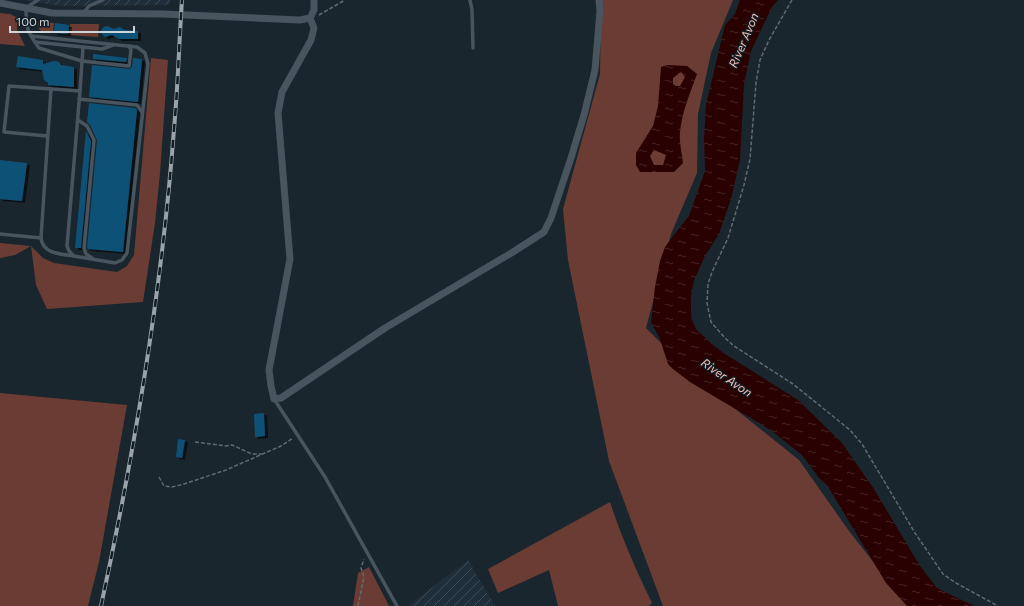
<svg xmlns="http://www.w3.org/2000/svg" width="1024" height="606" viewBox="0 0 1024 606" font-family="Commissioner,sans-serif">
	<defs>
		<pattern id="industrial-furrows" width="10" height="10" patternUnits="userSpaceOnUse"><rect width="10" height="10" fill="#1e2f3b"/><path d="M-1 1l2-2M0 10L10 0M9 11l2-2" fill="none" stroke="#3e4c57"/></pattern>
		<pattern id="water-ripples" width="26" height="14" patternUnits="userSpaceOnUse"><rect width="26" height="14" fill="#280100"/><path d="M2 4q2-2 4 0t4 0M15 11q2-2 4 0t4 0" fill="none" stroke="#462525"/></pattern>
		<filter id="shadow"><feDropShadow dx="3" dy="2" stdDeviation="0" flood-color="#0009"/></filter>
	</defs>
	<rect width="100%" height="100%" fill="#1a262e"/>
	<!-- industrial -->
	<g fill="url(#industrial-furrows)">
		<polygon points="25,0 170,0 170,5 60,6"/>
		<polygon points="468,560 495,606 408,606"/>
	</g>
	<!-- green -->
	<g fill="#6b3c33">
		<polygon points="601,0 733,0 711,53 698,114 697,173 671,234 646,328 693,375 799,460 849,531 908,606 663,606 609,461 568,260 563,209 600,74"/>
		<polygon points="0,13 10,14 18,18 17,30 25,46 0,44"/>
		<path d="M38,21L54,23L53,33C42,32 38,33 38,21Z"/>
		<polygon points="70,24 99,24 98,37 69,35"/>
		<polygon points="151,58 168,60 160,173 155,223 143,302 47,309 36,285 31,246 15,255 0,258 0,243 31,246 43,258 54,263 117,272 127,266 134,255"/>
		<polygon points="0,393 127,405 99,562 88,606 0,606"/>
		<path d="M610,502C621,536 636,570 652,603L649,606H558L549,570L498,593L488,569Z"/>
		<polygon points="369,567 389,606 353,606 358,573"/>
	</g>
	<!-- water -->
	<g fill="url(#water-ripples)" fill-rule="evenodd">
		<polygon points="740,0 778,0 772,7 751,51 744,84 740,160 731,199 719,234 705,256 694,280 691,297 691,313 692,320 696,329 714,346 725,354 798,400 842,443 874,489 920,566 937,588 974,606 907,606 886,583 827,485 819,478 802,455 769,429 690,382 673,369 668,364 660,339 651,322 655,287 660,261 665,247 676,232 689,216 705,171 704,138 706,105 725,25 735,14"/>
		<path d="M667,65L687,66L697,74C690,93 682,112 680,132C679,142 682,153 683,163L674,172H640L636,165V153L653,126L658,106L661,67ZM681,72L685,77L680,86H676L673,84V78ZM654,150L666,155L663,165H654L650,156Z"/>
	</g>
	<!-- building -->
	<g fill="#0f5176" filter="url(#shadow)">
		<polygon points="55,23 69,25 68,34 54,33"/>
		<polygon points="107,26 114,29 120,27 125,30 138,31 138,39 119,39 112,35 105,37 102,34 101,30 104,27"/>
		<polygon points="93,54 127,58 126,62 93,59"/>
		<polygon points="18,56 43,60 43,64 54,61 59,62 61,65 74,67 74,87 48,85 48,83 44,80 42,70 16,67"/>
		<polygon points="133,58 142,59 138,102 89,97 92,65 130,69 132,67"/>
		<polygon points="89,103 135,108 137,110 123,252 88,249 87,248 97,140 90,125 87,122"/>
		<polygon points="86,131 91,141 81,248 75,248"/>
		<polygon points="0,160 27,163 22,201 0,199"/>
		<polygon points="263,413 264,414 265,436 255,437 254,414"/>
		<polygon points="178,439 185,440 182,458 176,457"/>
	</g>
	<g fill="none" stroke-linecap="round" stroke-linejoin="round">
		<!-- path -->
		<g stroke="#606a71" stroke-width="1.5" stroke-dasharray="4 2" stroke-linecap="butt">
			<polyline points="792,0 769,40 760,60 756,83 750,159 744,185 728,238 712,272 708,284 707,303 711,322 725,338 734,346 793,384 850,430 862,444 915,533 943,574 956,583 998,606"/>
			<polyline points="319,15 345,0"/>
			<polyline points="195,442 226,446 232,445 252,454 262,454"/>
			<polyline points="159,477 164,486 172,487 184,484 226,470 281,446 293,438"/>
			<polyline points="358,606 364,577 361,568 364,559"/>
		</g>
		<!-- lane -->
		<g stroke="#48545e" stroke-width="3.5">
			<path d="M38,0L26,8C26,29 27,31 39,48L82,61L129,66L131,50L129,46"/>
			<polyline points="470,0 472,10 473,48"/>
			<polyline points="84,12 89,6 103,0"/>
			<polyline points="31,36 137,47 145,53 148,64 127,253 122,260 115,263 74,256 69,251 67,246 80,91"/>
			<polyline points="35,42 102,49 113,45"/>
			<path d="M51,89L41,238C43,254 60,254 74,256"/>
			<polyline points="79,99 137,105 142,112"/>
			<polyline points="78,120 87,126 94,140 84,248 86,254 92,258"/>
			<polyline points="47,136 4,132 9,86 80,91 83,47"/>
			<polyline points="0,234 41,238"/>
			<polyline points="274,399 325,477 397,606"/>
		</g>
		<!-- street -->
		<g stroke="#48545e" stroke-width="7">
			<polyline points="0,3 52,13 163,14 300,20 310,18 314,10 314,0"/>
			<polyline points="310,18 314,28 311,40 282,92 278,113 290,259 269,370 271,386 274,399 281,398 385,328 513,252 544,232 551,218 571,158 584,115 595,70 600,11 599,0"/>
		</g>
		<!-- rail casing -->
		<g stroke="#9aa3a9" stroke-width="4">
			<path id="rail" d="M101,606C135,449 162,290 174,129C178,86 179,43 182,0"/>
		</g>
		<!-- rail -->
		<use href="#rail" stroke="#111c24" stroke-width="2.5" stroke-dasharray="8" stroke-linecap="butt"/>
	</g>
	<g text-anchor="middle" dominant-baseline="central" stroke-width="3" stroke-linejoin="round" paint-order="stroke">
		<!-- water labels -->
		<g font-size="12" font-style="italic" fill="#f9beb2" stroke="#111c24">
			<text transform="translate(743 40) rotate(-67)">River Avon</text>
			<text transform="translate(727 377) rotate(34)">River Avon</text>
		</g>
	</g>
	<!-- scale -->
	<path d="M10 26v6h124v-6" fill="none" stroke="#cdd5da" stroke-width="2"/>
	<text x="16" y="26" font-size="12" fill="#cdd5da" stroke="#111c24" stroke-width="3" paint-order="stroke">100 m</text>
</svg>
